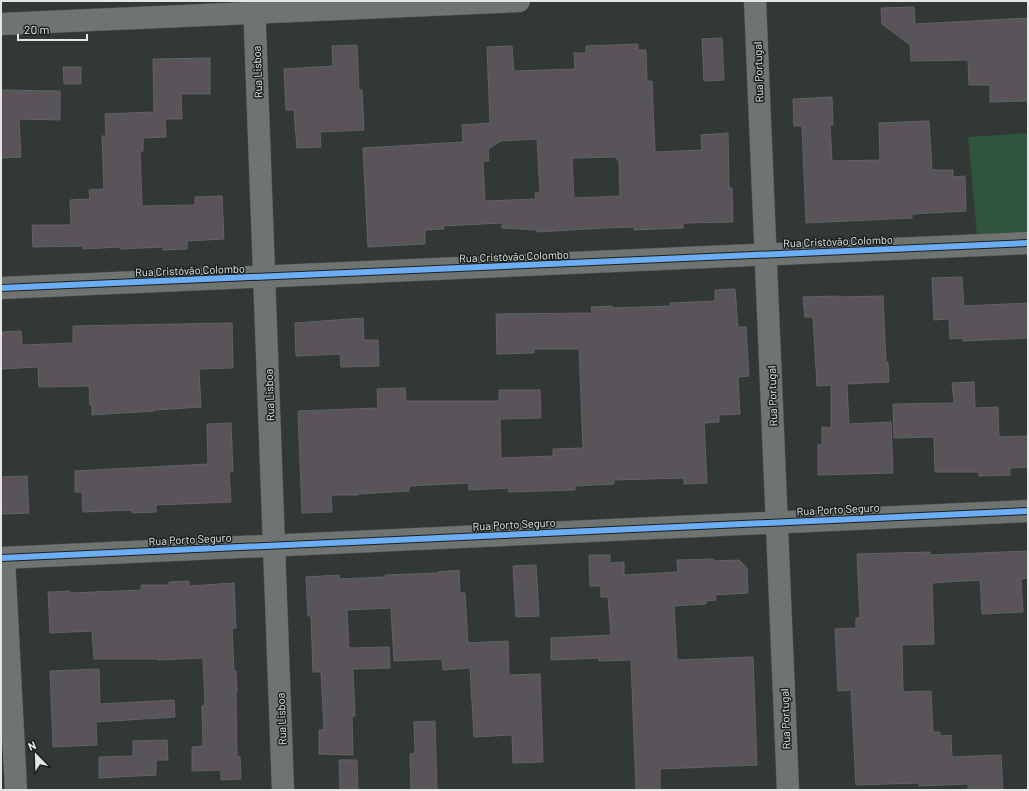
<svg xmlns="http://www.w3.org/2000/svg" width="1029" height="791" viewBox="0 0 1029 791" font-family="Barlow,sans-serif">
	<rect width="100%" height="100%" fill="#323835"/>
	<!-- green -->
	<polygon fill="#2f553f" points="1028,133 1028,243 978,245 968,137"/>
	<!-- building -->
	<g fill="#585459" stroke="#626263" fill-rule="evenodd">
		<polygon points="914,7 915,24 1028,18 1028,101 990,102 990,85 969,85 968,60 911,61 910,45 882,24 881,8"/>
		<polygon points="722,38 724,80 704,81 702,39"/>
		<path d="M638,44V50H646L647,81H652L655,152L702,150L701,135L728,133L729,188H732L733,222L683,223V228L634,230V227L605,228L537,232V230L502,228V223L443,226L444,229L425,230V244L368,247L363,148L463,142L462,125L490,123L487,47L512,46L514,71L575,69L574,53H586V46ZM537,139L540,193H535L536,199L485,201L483,161H489L488,149L501,141ZM617,157V160H619L620,196L574,198L572,158Z"/>
		<polygon points="357,45 359,90 362,90 364,130 320,132 321,147 297,148 294,110 286,110 284,69 333,66 332,46"/>
		<polygon points="210,58 210,94 181,94 182,119 165,119 166,137 143,138 143,151 140,151 142,206 195,205 195,197 222,196 224,239 187,241 187,249 163,250 163,247 120,249 120,247 83,249 83,246 33,247 32,225 71,225 70,200 90,199 89,190 104,189 102,136 106,136 105,114 154,112 153,59"/>
		<polygon points="63,67 81,67 81,84 64,84"/>
		<polygon points="1,90 60,91 60,120 19,119 21,157 1,158"/>
		<polygon points="832,97 833,125 830,125 832,161 880,160 879,123 929,121 932,170 953,170 953,177 965,176 966,211 912,214 912,218 806,223 802,126 794,126 793,99"/>
		<polygon points="962,277 964,306 1028,303 1028,338 963,341 963,338 950,339 949,319 934,320 932,278"/>
		<polygon points="735,289 738,327 746,327 749,376 738,377 740,414 719,415 719,422 704,423 707,483 684,484 684,478 614,480 614,484 575,486 575,490 509,492 508,488 469,490 469,483 409,486 409,491 358,494 358,495 331,495 332,512 302,513 298,411 378,408 377,389 405,388 406,401 499,401 499,390 540,390 541,418 500,419 501,458 553,456 553,449 583,448 579,349 534,349 534,353 497,354 496,314 592,313 591,307 612,306 612,308 671,306 670,303 715,301 715,290"/>
		<polygon points="838,296 839,297 883,296 886,362 888,362 889,382 847,384 849,424 891,422 893,473 818,475 818,445 822,444 822,427 831,428 831,385 817,386 813,317 805,317 803,297"/>
		<polygon points="363,318 364,340 378,340 379,366 341,367 340,354 296,356 295,323"/>
		<polygon points="232,323 233,368 199,369 201,407 154,410 154,411 92,415 92,405 90,405 89,386 39,387 38,367 1,369 1,332 21,331 22,345 73,343 73,326"/>
		<polygon points="974,382 975,408 998,407 999,437 1028,436 1028,467 1010,468 1010,475 979,476 979,472 935,472 934,437 894,438 893,404 954,403 952,383"/>
		<polygon points="231,423 233,472 229,472 231,502 156,505 156,512 132,513 132,510 83,512 82,492 75,492 75,471 208,464 207,424"/>
		<polygon points="27,476 29,513 3,514 2,511 1,511 1,477"/>
		<polygon points="1028,551 1028,578 1021,579 1023,612 982,614 980,580 932,583 934,644 902,645 903,692 931,691 933,732 940,732 940,736 951,735 952,757 1001,755 1003,790 968,790 968,784 919,786 919,783 856,785 851,690 838,691 835,629 856,628 856,618 860,618 857,554 930,552 930,555"/>
		<polygon points="589,555 610,555 610,563 624,562 624,575 678,572 677,560 713,559 714,561 739,560 747,568 748,593 715,595 716,600 706,601 706,604 674,606 677,660 753,657 757,765 660,769 660,790 636,790 631,660 599,661 599,658 551,660 551,638 611,635 608,597 601,597 601,586 590,586"/>
		<polygon points="536,565 539,616 516,617 513,566"/>
		<polygon points="459,570 460,593 465,593 468,643 508,641 509,675 540,674 543,762 513,763 512,735 474,737 470,668 443,670 442,659 394,661 391,608 347,610 349,648 389,647 390,668 353,669 355,716 352,716 353,755 319,754 319,730 324,730 321,672 313,672 311,616 308,616 306,577 339,575 340,579 385,577 385,575 438,573 438,572"/>
		<polygon points="189,581 189,586 234,583 236,628 232,628 234,671 236,671 237,692 236,692 237,757 240,757 241,779 221,780 221,770 192,771 192,747 203,746 202,706 205,705 203,658 158,660 158,659 94,659 92,631 50,633 48,592 70,591 70,593 141,590 141,585 169,585 169,582"/>
		<polygon points="99,669 100,704 174,700 175,717 96,722 97,745 53,747 50,671"/>
		<polygon points="435,721 437,790 411,790 410,754 415,753 414,722"/>
		<polygon points="167,740 168,760 156,760 156,775 99,778 99,757 133,756 133,741"/>
		<polygon points="339,760 357,760 358,790 340,790"/>
	</g>
	<g fill="none" stroke-linecap="round" stroke-linejoin="round">
		<!-- minor casing -->
		<g stroke="#4f5451" stroke-width="23">
			<g id="minor">
				<polyline points="254,1 283,790"/>
				<polyline points="755,1 788,790"/>
				<polyline points="1,24 519,1"/>
				<polyline points="1,288 1028,243"/>
				<polyline points="1,558 1028,511"/>
				<polyline points="4,558 16,790"/>
			</g>
		</g>
		<!-- minor -->
		<use href="#minor" stroke="#6f7471" stroke-width="22"/>
		<!-- cycleway casing -->
		<g stroke="#1b201d" stroke-width="8">
			<g id="cycleway">
				<polyline points="1,288 1028,243"/>
				<polyline points="1,558 1028,511"/>
			</g>
		</g>
		<!-- cycleway -->
		<use href="#cycleway" stroke="#6dadf4" stroke-width="6"/>
	</g>
	<g text-anchor="middle" dominant-baseline="central" stroke-width="3" stroke-linejoin="round" paint-order="stroke">
		<!-- street labels -->
		<g font-size="11" fill="#e2e8e4" stroke="#1b201d">
			<text transform="translate(257 72) rotate(-92)">Rua Lisboa</text>
			<text transform="translate(758 72) rotate(-92)">Rua Portugal</text>
			<text transform="translate(838 241) rotate(-2)">Rua Cristóvão Colombo</text>
			<text transform="translate(514 256) rotate(-2)">Rua Cristóvão Colombo</text>
			<text transform="translate(190 270) rotate(-2)">Rua Cristóvão Colombo</text>
			<text transform="translate(269 395) rotate(-92)">Rua Lisboa</text>
			<text transform="translate(772 396) rotate(-92)">Rua Portugal</text>
			<text transform="translate(838 509) rotate(-3)">Rua Porto Seguro</text>
			<text transform="translate(514 524) rotate(-3)">Rua Porto Seguro</text>
			<text transform="translate(190 539) rotate(-3)">Rua Porto Seguro</text>
			<text transform="translate(281 719) rotate(-92)">Rua Lisboa</text>
			<text transform="translate(785 719) rotate(-92)">Rua Portugal</text>
		</g>
	</g>
	<!-- border -->
	<rect width="1029" height="791" fill="none" stroke="#e2e8e4" stroke-width="4"/>
	<!-- north arrow -->
	<g transform="translate(36 755) rotate(337)" stroke="#1b201d" stroke-width="3" paint-order="stroke">
	<path d="M0-3L7 15L0 10L-7 15Z" fill="#e2e8e4"/>
	<text y="-6" font-size="11" font-weight="bold" text-anchor="middle" fill="#e2e8e4">N</text>
	</g>
	<!-- scale -->
	<path d="M18 34v6h69v-6" fill="none" stroke="#e2e8e4" stroke-width="2"/>
	<text x="24" y="34" font-size="12" fill="#e2e8e4" stroke="#1b201d" stroke-width="3" paint-order="stroke">20 m</text>
</svg>
